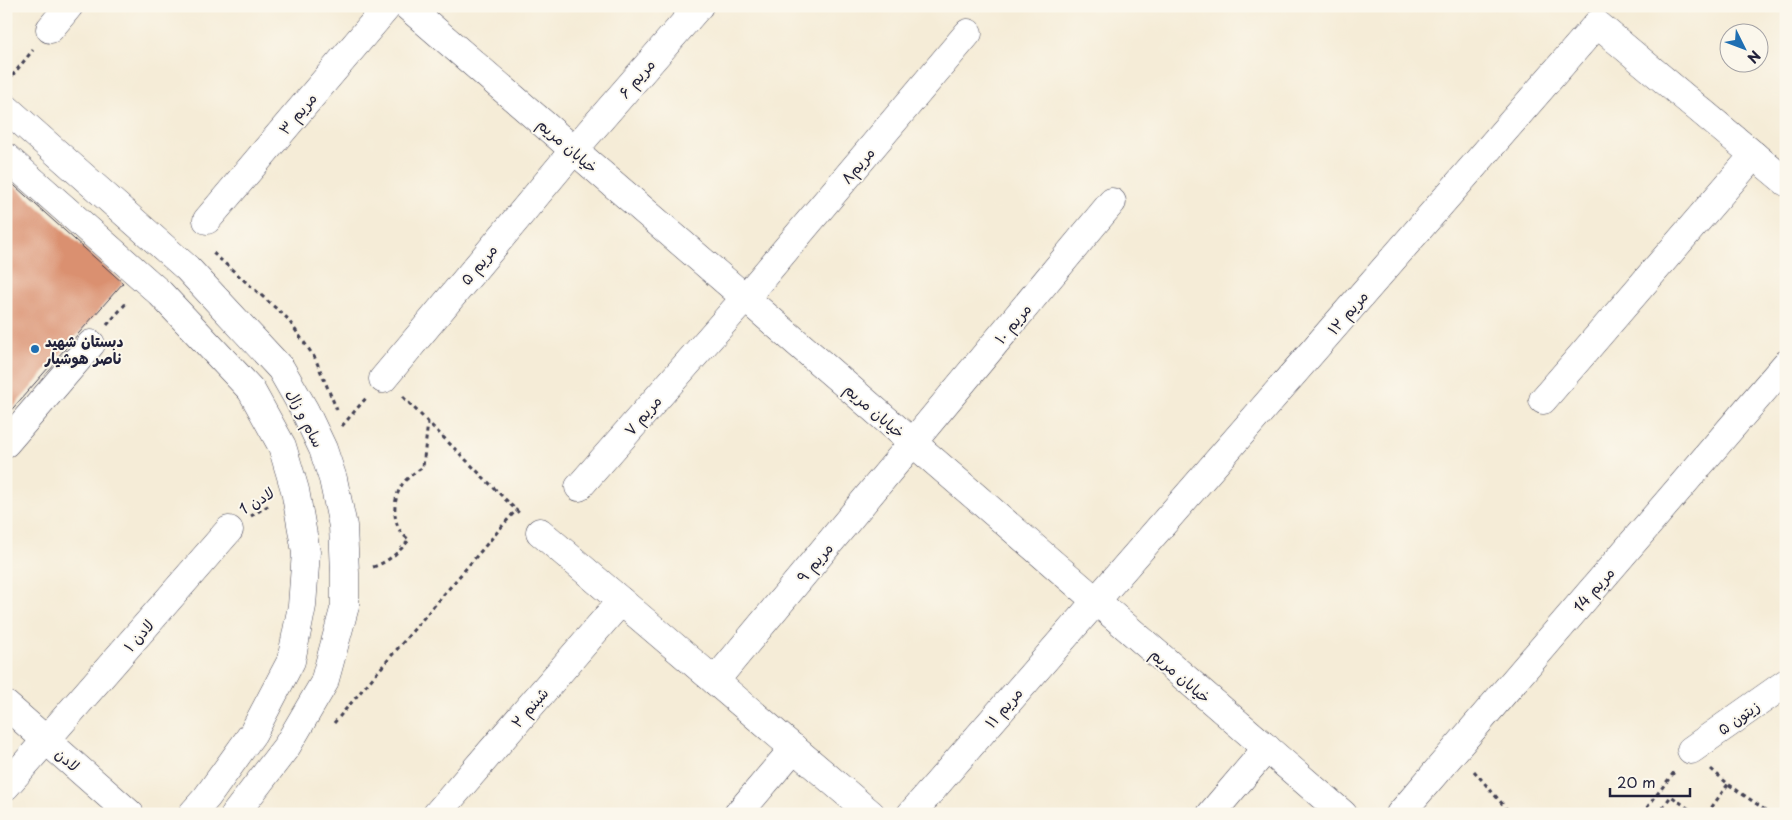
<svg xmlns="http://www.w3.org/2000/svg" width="1792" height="820" viewBox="0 0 1792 820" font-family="'Playpen Sans','Playpen Sans Arabic',sans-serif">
	<rect width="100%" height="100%" fill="#fbf7ec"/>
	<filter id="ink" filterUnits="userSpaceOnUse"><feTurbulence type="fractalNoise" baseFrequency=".02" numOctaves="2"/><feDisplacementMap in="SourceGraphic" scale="10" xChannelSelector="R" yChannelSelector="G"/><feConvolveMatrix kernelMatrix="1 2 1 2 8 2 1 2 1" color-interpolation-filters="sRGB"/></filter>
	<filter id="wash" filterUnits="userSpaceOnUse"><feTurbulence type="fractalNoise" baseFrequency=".0096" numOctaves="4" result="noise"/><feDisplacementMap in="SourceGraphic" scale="20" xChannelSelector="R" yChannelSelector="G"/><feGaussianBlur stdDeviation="1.12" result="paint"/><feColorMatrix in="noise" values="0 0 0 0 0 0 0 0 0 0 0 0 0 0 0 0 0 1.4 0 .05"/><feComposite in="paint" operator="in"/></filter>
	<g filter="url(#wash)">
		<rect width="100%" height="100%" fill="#f5ecd7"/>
		<g id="blocks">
			<!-- building -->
			<polygon fill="#da9070" points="6,178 123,283 6,416"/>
		</g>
	</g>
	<g filter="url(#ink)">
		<use href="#blocks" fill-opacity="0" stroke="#424052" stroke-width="1"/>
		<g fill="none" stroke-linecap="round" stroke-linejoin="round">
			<!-- street casing -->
			<g stroke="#424052" stroke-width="29">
				<g id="street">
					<polyline points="407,6 1343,814"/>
					<polyline points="50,29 69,6"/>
					<polyline points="207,220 388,6"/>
					<polyline points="383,379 574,150 699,6"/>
					<polyline points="1543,400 1754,155"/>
					<polyline points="6,443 91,344"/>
					<polyline points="579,487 745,298 968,33"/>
					<polyline points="540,532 871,814"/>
					<polyline points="715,681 1112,202"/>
					<polyline points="6,705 130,814"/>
					<polyline points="1691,750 1786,683"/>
					<polyline points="6,786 229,530"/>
					<polyline points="437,814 621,601"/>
					<polyline points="738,814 794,748"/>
					<polyline points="911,814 1597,24 1786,182"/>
					<polyline points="1211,814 1267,748"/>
					<polyline points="1400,814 1786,364"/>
				</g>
			</g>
			<!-- secondary casing -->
			<g stroke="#424052" stroke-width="29">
				<g id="secondary">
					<polyline points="6,108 187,268 281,369 305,411 323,449 333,479 343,526 345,573 345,606 324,683 287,746 235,814"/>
					<polyline points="6,157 160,293 251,390 282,446 295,490 306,552 302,606 291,661 253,733 207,797 192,814"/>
				</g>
			</g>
			<!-- path -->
			<g stroke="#424052" stroke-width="3" stroke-dasharray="4 4" stroke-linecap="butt">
				<polyline points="7,82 33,50"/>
				<polyline points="213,253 287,318 315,358 337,410"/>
				<polyline points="107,325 128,301"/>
				<polyline points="403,397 516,510"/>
				<polyline points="342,426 366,398"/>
				<polyline points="251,516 271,504"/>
				<path d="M373,567C388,562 399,552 409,540C407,538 403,535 401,532C391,518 394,494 404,482C409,476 417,471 423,467L428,422"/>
				<polyline points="334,723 516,510 520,514"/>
				<polyline points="1711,769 1728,784 1771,814"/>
				<polyline points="1474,771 1511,814"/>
				<polyline points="1642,814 1675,771"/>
				<polyline points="1658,814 1671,796 1696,814"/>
				<polyline points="1707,814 1728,784"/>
			</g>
			<!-- street -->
			<use href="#street" stroke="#fff" stroke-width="28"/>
			<!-- secondary -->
			<use href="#secondary" stroke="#fff" stroke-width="28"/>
		</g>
	</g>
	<!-- markers -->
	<circle fill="#1f6fb2" stroke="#fbf7ec" stroke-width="2" cx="35" cy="349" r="5"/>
	<g text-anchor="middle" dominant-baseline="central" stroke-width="4" stroke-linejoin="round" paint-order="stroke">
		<!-- street labels -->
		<g font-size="15" fill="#22223b" stroke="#fbf7ec">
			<text transform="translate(636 78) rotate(-49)">مریم ۶</text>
			<text transform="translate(297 113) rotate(-50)">مریم ۳</text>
			<text transform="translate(568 145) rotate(41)">خیابان مریم</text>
			<text transform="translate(857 165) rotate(-50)">مریم۸</text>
			<text transform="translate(478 264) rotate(-50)">مریم ۵</text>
			<text transform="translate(1347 312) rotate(-49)">مریم ۱۲</text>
			<text transform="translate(1012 323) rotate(-50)">مریم ۱۰</text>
			<text transform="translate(875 410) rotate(41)">خیابان مریم</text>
			<text transform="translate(642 415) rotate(-49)">مریم ۷</text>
			<text transform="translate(306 418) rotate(63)">سام و زال</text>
			<text transform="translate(256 500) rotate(-31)">لادن 1</text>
			<text transform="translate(814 562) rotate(-50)">مریم ۹</text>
			<text transform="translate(1593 589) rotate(-49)">مریم 14</text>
			<text transform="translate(138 635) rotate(-49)">لادن ۱</text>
			<text transform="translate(1181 675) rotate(41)">خیابان مریم</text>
			<text transform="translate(529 707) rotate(-49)">شبنم ۲</text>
			<text transform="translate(1003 707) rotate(-49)">مریم ۱۱</text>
			<text transform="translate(1738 717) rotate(-35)">زیتون ۵</text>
			<text transform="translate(68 759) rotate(41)">لادن</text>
		</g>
		<!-- poi labels -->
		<g font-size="15" font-weight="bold" fill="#22223b" stroke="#fbf7ec" text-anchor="start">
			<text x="45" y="340">دبستان شهید<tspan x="45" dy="17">ناصر هوشیار</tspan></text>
		</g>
	</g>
	<!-- margin -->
	<rect width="1792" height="820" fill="none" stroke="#fbf7ec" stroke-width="25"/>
	<!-- north arrow -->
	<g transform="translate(1744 48) rotate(132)"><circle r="24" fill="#fbf7ec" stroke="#a4a2a5"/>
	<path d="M0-4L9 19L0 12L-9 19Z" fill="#1f6fb2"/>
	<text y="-8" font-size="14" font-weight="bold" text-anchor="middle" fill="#22223b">N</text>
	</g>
	<!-- scale -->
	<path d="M1610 788v8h80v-8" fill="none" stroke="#22223b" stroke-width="2.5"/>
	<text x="1617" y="788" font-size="15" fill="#22223b" stroke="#fbf7ec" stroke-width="4" paint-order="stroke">20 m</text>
</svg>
